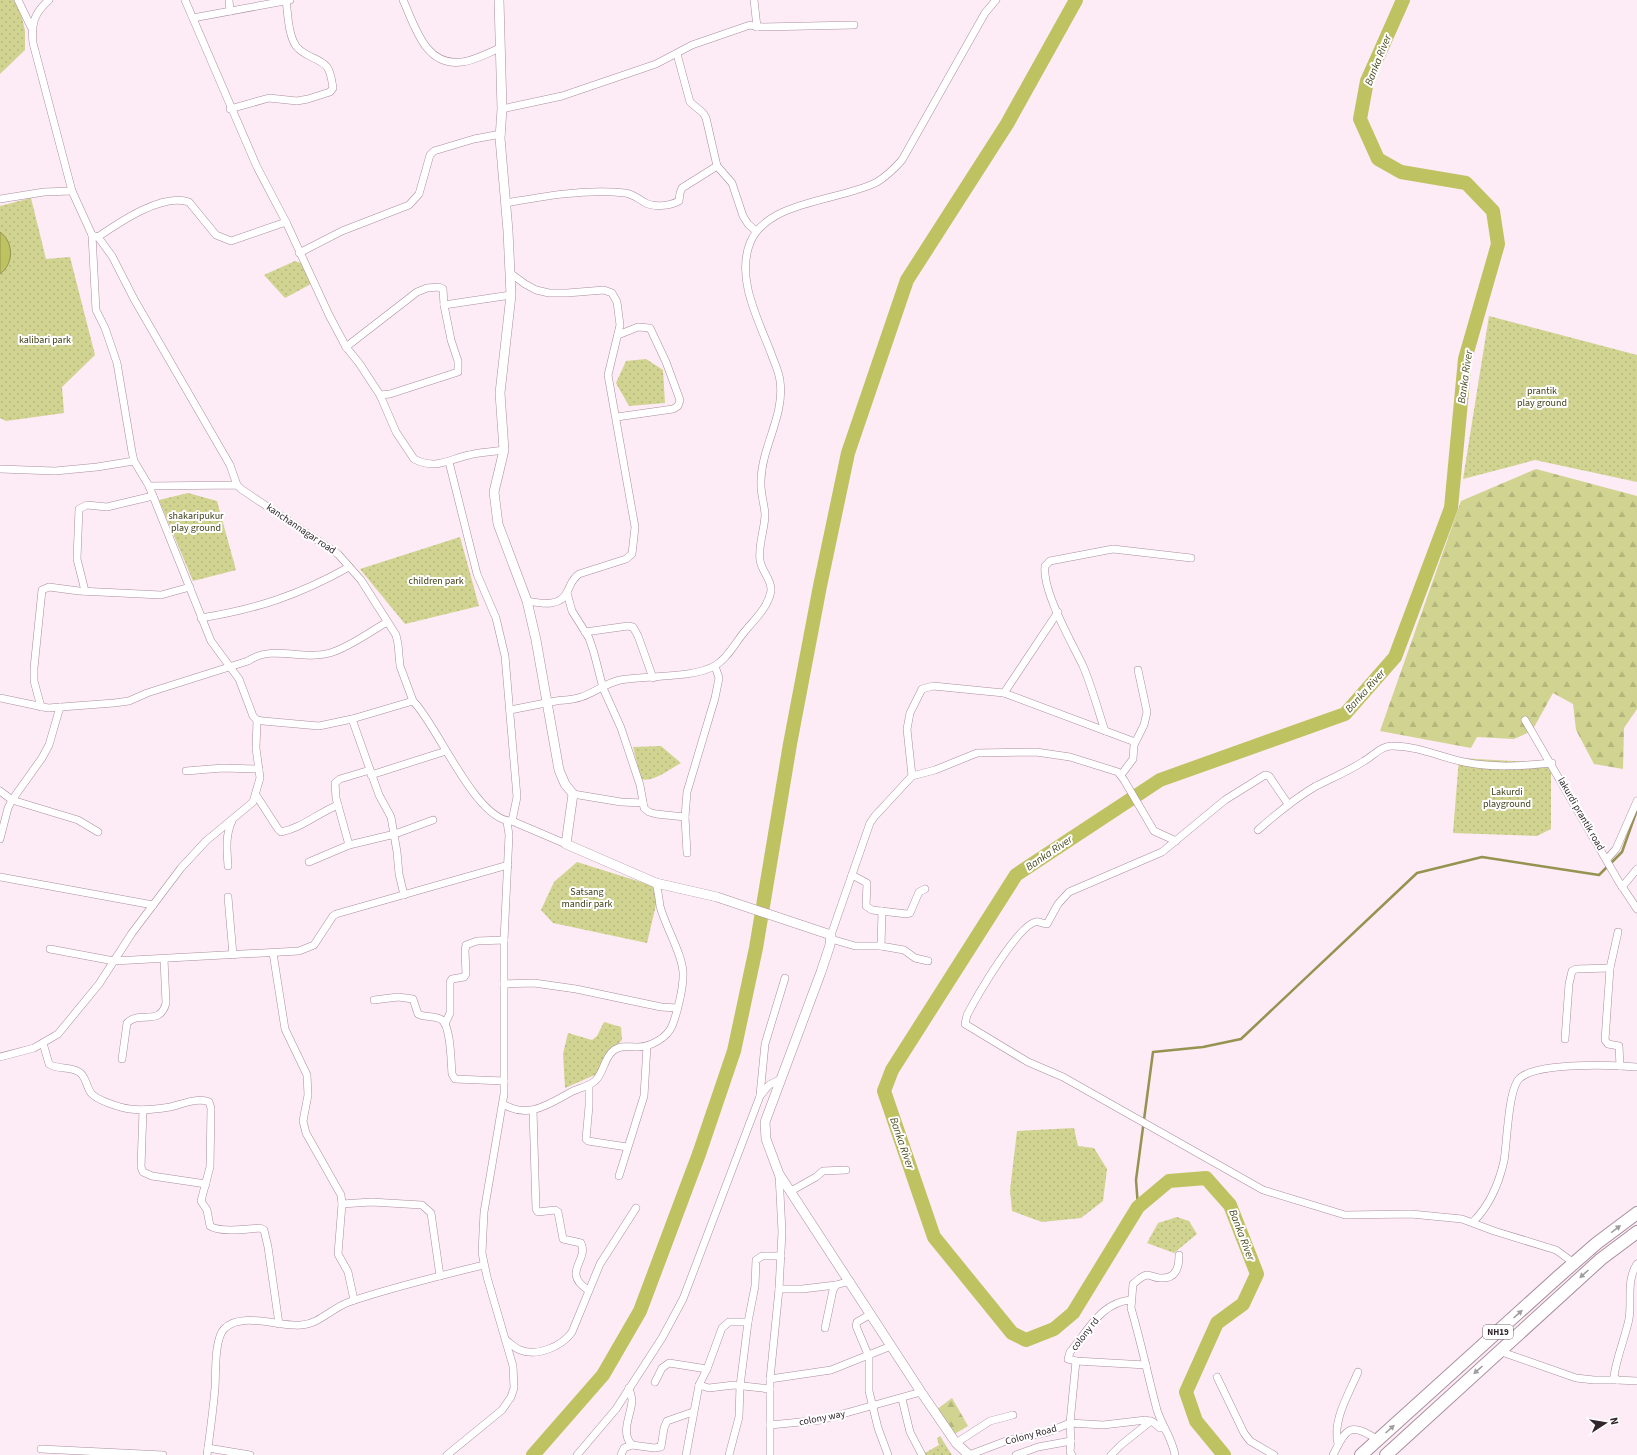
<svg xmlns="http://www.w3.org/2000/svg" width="1637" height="1455" viewBox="0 0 1637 1455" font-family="'Source Sans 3',sans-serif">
	<defs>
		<pattern id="forest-firs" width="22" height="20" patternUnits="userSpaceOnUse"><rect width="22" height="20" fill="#d1d490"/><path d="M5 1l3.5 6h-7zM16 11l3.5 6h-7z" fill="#b4b67c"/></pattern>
		<pattern id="park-dots" width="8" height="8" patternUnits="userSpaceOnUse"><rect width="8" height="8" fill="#d1d490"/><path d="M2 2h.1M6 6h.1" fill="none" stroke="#b4b67c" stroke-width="1.8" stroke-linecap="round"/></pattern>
	</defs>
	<rect width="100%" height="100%" fill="#fdebf5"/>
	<!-- forest -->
	<g fill="url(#forest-firs)">
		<polygon points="1536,469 1637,496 1637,709 1624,728 1623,769 1594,764 1576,730 1573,704 1553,693 1532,731 1514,739 1477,737 1471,748 1380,731 1461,501"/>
		<polygon points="952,1398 968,1426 953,1435 936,1410"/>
	</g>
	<!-- park -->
	<g fill="url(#park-dots)">
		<polygon points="0,0 18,0 25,31 25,50 0,74"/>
		<polygon points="31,198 46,259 70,257 95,355 62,387 64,413 6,421 0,418 0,206"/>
		<polygon points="295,261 304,264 311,284 285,298 264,275"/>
		<polygon points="1489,316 1637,355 1637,482 1535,460 1463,479"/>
		<polygon points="646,359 663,370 665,403 629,406 616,383 626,361"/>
		<polygon points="188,493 217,501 236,570 193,581 159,500"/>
		<polygon points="460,537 479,606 405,624 360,569"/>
		<path d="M661,746L681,763C670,769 653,783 641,779L633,747Z"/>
		<polygon points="1459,758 1551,763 1551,829 1537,836 1453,833"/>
		<polygon points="577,862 660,888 647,943 553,923 541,910 554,882"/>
		<polygon points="604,1022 621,1027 622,1040 611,1051 597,1074 565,1088 563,1054 568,1033 592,1040 597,1036"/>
		<polygon points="1074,1128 1078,1146 1094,1148 1107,1169 1103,1201 1081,1218 1042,1222 1012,1211 1010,1190 1017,1131"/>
		<polygon points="1177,1217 1189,1221 1197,1234 1174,1253 1147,1243 1158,1223"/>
		<polygon points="940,1436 952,1455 924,1455 923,1454 939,1445 937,1438"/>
	</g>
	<!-- water -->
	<path fill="#bfc260" stroke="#949350" d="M0,232C14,242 14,264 0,274Z"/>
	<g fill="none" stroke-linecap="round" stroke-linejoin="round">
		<!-- stream -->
		<polyline stroke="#949350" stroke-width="2.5" points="1138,1207 1136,1180 1153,1052 1203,1047 1241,1039 1417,873 1482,857 1599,875 1622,852 1637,810"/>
		<!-- river -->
		<g stroke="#bfc260" stroke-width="14">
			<polyline points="533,1455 603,1375 640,1311 699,1154 734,1051 756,948 790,744 820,586 848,453 907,280 1007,124 1076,0"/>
			<polyline points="1224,1455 1196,1421 1186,1392 1217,1323 1243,1304 1257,1274 1230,1205 1206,1178 1169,1181 1138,1207 1073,1313 1054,1329 1026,1340 1012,1333 934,1237 884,1091 892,1070 1016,875 1160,780 1345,714 1395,657 1451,508 1465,359 1498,244 1493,211 1466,183 1401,172 1378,159 1360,119 1367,81 1403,0"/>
		</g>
		<!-- street casing -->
		<g stroke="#aa8e9e" stroke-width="8">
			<g id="street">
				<polyline points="18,0 31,27"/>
				<path d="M49,0C34,13 31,24 33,43L72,191L92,235L96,310L105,328L117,363L132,452L134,461L149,486L211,641L239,679L253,716L257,720L263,721L319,726L352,719L413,701C437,724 476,822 512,821L566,844"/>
				<path d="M185,0L257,167L286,222L329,315L346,347L359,363L380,395L396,432L414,459C436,470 447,460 469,455C480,452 492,452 504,450"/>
				<polyline points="229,0 230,11"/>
				<path d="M403,0C415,26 425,67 462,62C474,61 488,53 500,48"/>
				<polyline points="754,0 757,27"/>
				<polyline points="193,18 290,0"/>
				<polyline points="677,54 690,102 703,113 706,118 717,166 732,183 743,216 748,224 756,231"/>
				<path d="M230,109L269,98L297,101L308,99L330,92L333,88C332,82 331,72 327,67C320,58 304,57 296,46C288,34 288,14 286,0"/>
				<polyline points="502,109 562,96 656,64 692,45 750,25 757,27 854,25"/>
				<polyline points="0,199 44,192 72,191"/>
				<path d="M506,203C545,196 585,189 625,193C633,194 637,198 644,202C653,208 670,206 679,201L680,193L682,188L717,166"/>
				<polyline points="92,235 98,237 112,256 134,299 230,465 237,485"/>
				<path d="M98,237C120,222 162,193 189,202L216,235L231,241L286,222"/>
				<polyline points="299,253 342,231 409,205 419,194 430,155 434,151 474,139 501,134"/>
				<path d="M510,273L525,284L536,290L549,293H567L604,290L612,293L617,302L620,325L608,375L635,527L632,554L626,559L579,574C571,580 571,585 567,592C560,608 540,603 527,601"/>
				<polyline points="346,347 417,292 427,288 439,287 443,289 444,305 511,295"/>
				<polyline points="380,395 390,394 458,372 458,361 451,340 444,305"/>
				<polyline points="617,417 673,409 678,406 680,400 666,362 650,328 638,327 618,335"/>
				<polyline points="449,462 477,574 496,618 505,656 517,797 512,821"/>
				<polyline points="0,469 55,471 97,467 134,461"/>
				<polyline points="149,486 237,485 241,489 338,554 361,580 396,635 398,644 400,666 413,701"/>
				<polyline points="85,591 77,559 79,509 87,505 107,507 153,496"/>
				<polyline points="567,593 572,611 589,638 594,653 603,688 621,728 640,785 644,808 649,812 656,814 685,817"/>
				<path d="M201,618C257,609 299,595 349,567"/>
				<polyline points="585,632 628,626 633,627 638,636 653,678"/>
				<polyline points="1004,693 1058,612"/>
				<path d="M0,698L48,708L114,703L129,701L147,693L248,661C273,644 302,661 330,653C348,648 370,632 387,622"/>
				<polyline points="41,707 34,681 34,668 42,590 49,587 79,591 161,595 190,587"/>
				<path d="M510,710C525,707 540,704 556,701C564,700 573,700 581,697C594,693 606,683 620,680C645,675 694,679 716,665C729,657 736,641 746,630C756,618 768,607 771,591C772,579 761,571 760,560C758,544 765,529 765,514C764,502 760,492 761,480C762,446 785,415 780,381C779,371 774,362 771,353C758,319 736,279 750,243C767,200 841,201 877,182C887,176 894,169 902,160L985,13L996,0"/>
				<polyline points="352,719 379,795 391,817 397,852 399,874 404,895"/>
				<polyline points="1525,720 1619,882 1637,909"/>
				<path d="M1105,731C1098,710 1092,687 1083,666C1072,643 1042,591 1045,566L1050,561L1113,549L1191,558"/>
				<polyline points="186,771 223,768 259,769"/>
				<polyline points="371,775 446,751"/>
				<polyline points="1121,775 1133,759 1134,745 1144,725 1147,712 1138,670"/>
				<polyline points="912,776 935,770 977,753 1036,752 1070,757 1118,772 1124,780 1154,831 1176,841"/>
				<polyline points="0,791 12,800 78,820 98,832"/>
				<polyline points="573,794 621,802 643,803"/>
				<path d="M256,795L278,829L281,832C302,828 318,813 338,805"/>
				<path d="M1288,804L1269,776L1265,775L1225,800L1162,852L1069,892L1058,904L1047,924C1042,924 1040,921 1035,922C1017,927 977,996 967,1015L965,1024L1028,1062L1063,1077L1263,1190L1345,1215L1411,1214L1462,1219L1494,1231L1556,1250L1574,1263"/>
				<path d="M1258,830C1276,814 1294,799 1316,786C1332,778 1349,771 1364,761C1373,756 1382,745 1393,746C1418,746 1440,757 1464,762C1493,768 1522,766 1552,763"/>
				<polyline points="0,839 8,808 12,800 42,758 49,745 60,707"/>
				<polyline points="349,845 395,834 433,820"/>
				<polyline points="687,853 685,817 687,792 715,698 719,678 715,666"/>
				<polyline points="1607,859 1616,849 1637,801"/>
				<polyline points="309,862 349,845 336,798 335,783 340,779 370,770"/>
				<path d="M228,866C227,850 225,836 232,821"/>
				<polyline points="852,875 867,883 866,906 872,910 907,914 910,913 919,892 925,889"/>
				<polyline points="0,877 153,905"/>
				<polyline points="1622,887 1637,869"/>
				<polyline points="228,897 233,955"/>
				<polyline points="882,911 881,946 904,950 915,958 928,961"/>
				<polyline points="1618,932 1610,968 1605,1040 1608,1044 1619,1046 1620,1066"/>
				<polyline points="831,935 870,823 875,816 912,776 907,729 910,713 922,689 933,686 1004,693 1135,742"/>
				<polyline points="831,939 855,946 881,946"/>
				<polyline points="50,949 114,961 299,951 314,945 333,916 336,914 508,865"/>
				<polyline points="273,953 285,1029 307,1075 308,1095 303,1121 306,1133 341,1195 342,1204 338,1254 348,1272 354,1300"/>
				<polyline points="504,984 534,983 576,989 661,1007 677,1008"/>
				<path d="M374,1000L398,997L413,999L418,1014C425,1018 434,1015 442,1020C451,1027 451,1063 452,1074L455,1079L504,1081"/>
				<polyline points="445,1024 450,1013 450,982 452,979 464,977 466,974 465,951 466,945 477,941 504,940"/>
				<polyline points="1565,1039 1569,984 1572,971 1576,969 1610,968"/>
				<path d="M43,1043L49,1064C58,1070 70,1066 79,1072C86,1076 86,1086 91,1093C96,1100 121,1108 130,1109C143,1111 158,1109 170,1107C183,1104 198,1097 209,1102L211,1108L210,1167L201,1201L207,1210L210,1226C220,1233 248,1229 260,1228L264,1230L268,1247L279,1324"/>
				<polyline points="0,1057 34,1048 58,1034 99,984 132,933 181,868 206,841 253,802 260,778 256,748 257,720"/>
				<path d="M122,1059L127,1023C139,1010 160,1027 166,1003L164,959"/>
				<polyline points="589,1085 589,1106 586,1139 588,1141 627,1147"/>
				<polyline points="760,1095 765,1044 785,978"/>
				<path d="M503,1104C529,1120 550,1103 573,1091C580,1088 589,1086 595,1081C604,1073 604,1057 614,1050C622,1045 629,1047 638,1047C650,1047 667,1038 672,1026C677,1014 684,986 683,972C682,953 665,926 660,906C659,898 658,891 656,883"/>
				<polyline points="143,1110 141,1167 143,1172 152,1176 206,1184"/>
				<path d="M533,1110L536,1209L538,1212L555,1210L558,1212L563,1239L581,1243C589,1261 561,1272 588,1290"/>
				<polyline points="619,1176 644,1096 647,1046"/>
				<polyline points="791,1191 816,1177 823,1171 846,1170"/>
				<polyline points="342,1204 371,1202 422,1205 431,1213 440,1276"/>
				<path d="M1473,1222C1489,1206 1499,1183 1504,1161C1507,1144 1508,1088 1520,1078C1538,1062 1613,1065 1637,1067"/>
				<path d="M1637,1264C1626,1281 1632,1300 1629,1319C1625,1338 1617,1356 1614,1376L1617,1380L1637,1381"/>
				<polyline points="779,1289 802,1289 836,1285"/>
				<path d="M1131,1300C1101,1302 1088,1331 1070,1352L1068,1359L1076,1361L1146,1365"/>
				<polyline points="871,1314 857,1322 856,1326 869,1357 869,1391 878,1428 888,1455"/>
				<polyline points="825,1328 833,1290 836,1285 850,1281"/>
				<path d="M507,1341C511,1344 515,1348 520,1350C538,1357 562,1346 572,1332L600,1264L636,1208"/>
				<polyline points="1499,1351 1576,1378 1594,1380 1617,1380"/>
				<polyline points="1217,1377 1244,1433 1250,1441 1274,1455"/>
				<polyline points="770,1379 831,1370 891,1346"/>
				<polyline points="655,1382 662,1368 669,1363 707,1369"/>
				<polyline points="699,1385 709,1388 734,1385 770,1389"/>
				<path d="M629,1388C630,1392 632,1397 632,1401C631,1415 620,1433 632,1445L654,1448L661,1447L664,1428L667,1421L693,1412"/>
				<polyline points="902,1399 910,1432 922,1455"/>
				<polyline points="770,1425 821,1420 921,1392"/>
				<polyline points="956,1443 990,1421 1013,1415"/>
				<path d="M1338,1444C1332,1420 1349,1394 1358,1372"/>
				<polyline points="208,1448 250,1455"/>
				<polyline points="41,1449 163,1455"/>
				<path d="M207,1455C210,1433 213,1411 215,1388C216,1374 214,1340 224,1329C240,1311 280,1327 301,1325C319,1324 332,1308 349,1302C393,1287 439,1276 484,1265"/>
				<polyline points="447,1455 502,1410 511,1397 514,1388 513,1366 487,1277 482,1253 484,1212 504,1094 504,940 509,835 507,822"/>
				<polyline points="577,1455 616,1409 662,1338 683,1299 760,1096 769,1085 781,1079"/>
				<polyline points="621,1455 624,1448 632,1445"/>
				<polyline points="686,1455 699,1385 707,1369 722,1328 729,1322 748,1322"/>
				<polyline points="729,1455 739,1417 740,1386 748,1322 755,1286 756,1260 762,1256 781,1256"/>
				<polyline points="770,1455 770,1379 779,1289 782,1232 779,1174"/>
				<polyline points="969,1455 1006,1441 1048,1432 1070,1423 1076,1361"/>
				<polyline points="1016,1455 1038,1447 1071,1441"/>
				<polyline points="1072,1455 1070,1452 1071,1441 1070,1423 1103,1425 1146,1420 1153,1422 1160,1428 1164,1428"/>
				<polyline points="1111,1455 1121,1445 1151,1421"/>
				<path d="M1175,1455C1172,1438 1162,1426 1157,1410C1148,1376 1141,1342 1131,1308L1133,1284C1137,1281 1141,1276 1147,1275C1151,1275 1155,1278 1160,1278C1176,1279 1179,1268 1179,1255"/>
				<path d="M1333,1455C1347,1427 1350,1422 1378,1440"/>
			</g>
		</g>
		<!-- secondary casing -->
		<g stroke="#aa8e9e" stroke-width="10">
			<polyline id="secondary" points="499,0 502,109 500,138 508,231 511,295 500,393 504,450 494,492 498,524 527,601 536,640 559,770 565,784 573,794 566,844 656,883 717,897 831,935 830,945 821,972 765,1122 766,1139 779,1174 921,1392 956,1443 969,1455"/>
		</g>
		<!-- highway casing -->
		<g stroke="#aa8e9e" stroke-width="14">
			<g id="highway">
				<polyline points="1361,1455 1558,1277 1597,1243 1637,1213"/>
				<polyline points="1386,1455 1601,1259 1637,1232"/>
			</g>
		</g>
		<!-- street -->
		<use href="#street" stroke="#fff" stroke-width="7"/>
		<!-- secondary -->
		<use href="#secondary" stroke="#fff" stroke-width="9"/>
		<!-- highway -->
		<use href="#highway" stroke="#fff" stroke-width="12"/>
	</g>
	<!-- one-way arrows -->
	<defs><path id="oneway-solid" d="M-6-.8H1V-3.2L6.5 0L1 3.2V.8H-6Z"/></defs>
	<g fill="#a29da0">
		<use href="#oneway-solid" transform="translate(1616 1229) rotate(-38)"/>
		<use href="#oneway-solid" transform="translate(1584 1274) rotate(138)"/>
		<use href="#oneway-solid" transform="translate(1518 1314) rotate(-42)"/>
		<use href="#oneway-solid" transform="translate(1478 1370) rotate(138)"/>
		<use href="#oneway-solid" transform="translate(1390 1429) rotate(-42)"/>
	</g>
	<g text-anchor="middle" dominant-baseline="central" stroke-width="4" stroke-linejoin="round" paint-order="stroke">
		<!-- shield labels -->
		<rect fill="#fff" stroke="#6f676b" stroke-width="1" x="1483" y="1325" width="30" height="14" rx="3"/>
		<g font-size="9" font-weight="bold" fill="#31262c">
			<text x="1498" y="1332">NH19</text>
		</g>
		<!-- park labels -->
		<g font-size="10" fill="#3d3e14" stroke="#fff">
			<text x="45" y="340">kalibari park</text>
			<text x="1542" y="391">prantik<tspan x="1542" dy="12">play ground</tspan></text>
			<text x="196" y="516">shakaripukur<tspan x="196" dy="12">play ground</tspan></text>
			<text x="436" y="581">children park</text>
			<text x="1507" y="792">Lakurdi<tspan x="1507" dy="12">playground</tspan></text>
			<text x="587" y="892">Satsang<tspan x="587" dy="12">mandir park</tspan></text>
		</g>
		<!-- street labels -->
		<g font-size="10" fill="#31262c" stroke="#fff">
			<text transform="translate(301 529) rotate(34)">kanchannagar road</text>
			<text transform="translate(1581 814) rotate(60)">lakurdi prantik road</text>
			<text transform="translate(1085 1334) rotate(-52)">colony rd</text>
			<text transform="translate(822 1418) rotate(-11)">colony way</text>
			<text transform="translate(1031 1435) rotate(-15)">Colony Road</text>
		</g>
		<!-- water labels -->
		<g font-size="11" font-style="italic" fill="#4b4c23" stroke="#fff">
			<text transform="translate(1378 60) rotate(-68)">Banka River</text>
			<text transform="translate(1465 377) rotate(-82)">Banka River</text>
			<text transform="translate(1365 691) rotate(-48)">Banka River</text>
			<text transform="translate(1049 853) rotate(-34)">Banka River</text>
			<text transform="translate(902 1143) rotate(71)">Banka River</text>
			<text transform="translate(1242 1235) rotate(69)">Banka River</text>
		</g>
	</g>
	<!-- north arrow -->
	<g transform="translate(1605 1423) rotate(78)" stroke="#ffffff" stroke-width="3" paint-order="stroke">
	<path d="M0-3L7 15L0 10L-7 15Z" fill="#31262c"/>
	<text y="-6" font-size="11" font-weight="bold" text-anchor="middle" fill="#31262c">N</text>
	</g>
</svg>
